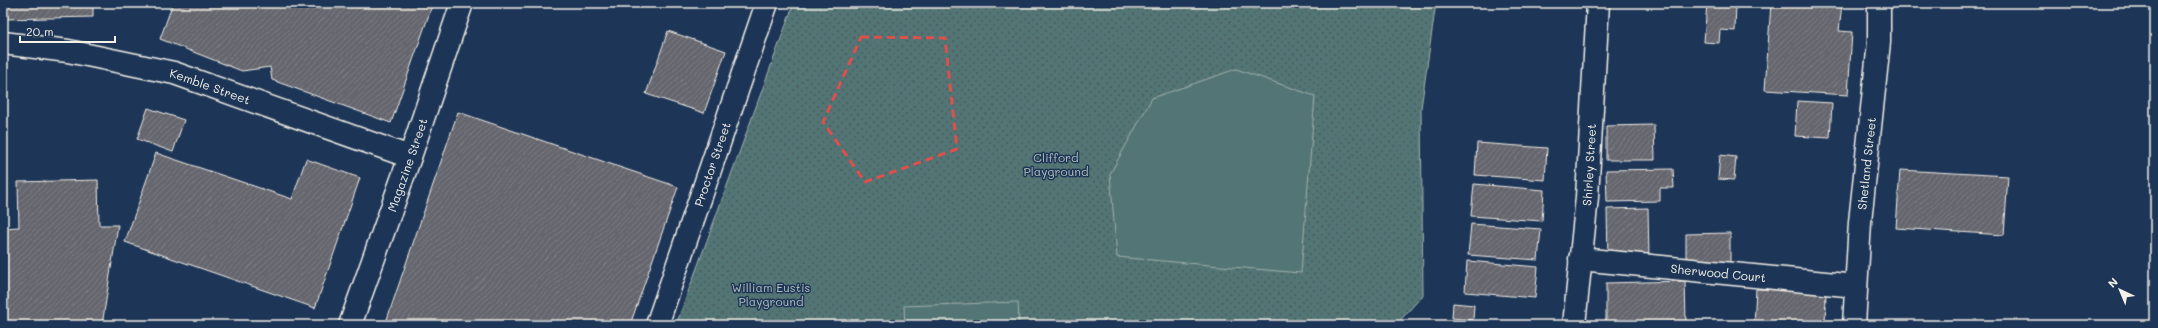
<svg xmlns="http://www.w3.org/2000/svg" width="2158" height="328" viewBox="0 0 2158 328" font-family="Mali,sans-serif">
	<defs>
		<pattern id="park-dots" width="8" height="8" patternUnits="userSpaceOnUse"><rect width="8" height="8" fill="#527474"/><path d="M2 2h.1M6 6h.1" fill="none" stroke="#4d5c5b" stroke-width="1.8" stroke-linecap="round"/></pattern>
		<pattern id="building-hatch" width="6" height="6" patternUnits="userSpaceOnUse"><rect width="6" height="6" fill="#65666e"/><path d="M-1 1l2-2M0 6l6-6M5 7l2-2" fill="none" stroke="#7c7c83"/></pattern>
	</defs>
	<rect width="100%" height="100%" fill="#1d3557"/>
	<filter id="ink" filterUnits="userSpaceOnUse"><feTurbulence type="fractalNoise" baseFrequency=".025" numOctaves="2"/><feDisplacementMap in="SourceGraphic" scale="8" xChannelSelector="R" yChannelSelector="G"/><feConvolveMatrix kernelMatrix="1 2 1 2 8 2 1 2 1" color-interpolation-filters="sRGB"/></filter>
	<g filter="url(#ink)">
		<!-- park -->
		<polygon fill="url(#park-dots)" stroke="#a3b2ae" points="794,3 1436,3 1421,108 1423,295 1396,325 676,325"/>
		<!-- pitch -->
		<g fill="#527474" stroke="#a3b2ae">
			<polygon points="1236,69 1315,96 1301,273 1117,257 1110,174 1152,98"/>
			<polygon points="1018,302 1019,325 905,325 904,306"/>
		</g>
		<!-- building -->
		<g fill="url(#building-hatch)" stroke="#f4f1e8">
			<polygon points="4,3 93,3 93,17 4,19"/>
			<polygon points="173,3 433,3 391,123 272,80 270,67 242,71 160,39"/>
			<polygon points="1707,3 1736,3 1735,31 1720,30 1719,43 1704,42"/>
			<polygon points="1771,3 1842,3 1839,31 1852,32 1848,95 1765,90"/>
			<polygon points="668,31 726,51 704,113 646,94"/>
			<polygon points="1797,101 1832,103 1830,138 1795,136"/>
			<polygon points="148,108 184,120 173,152 137,139"/>
			<polygon points="458,112 678,187 630,325 385,325"/>
			<polygon points="1654,125 1655,160 1606,160 1606,126"/>
			<polygon points="1477,143 1547,148 1545,180 1475,175"/>
			<polygon points="156,153 292,199 306,159 360,178 315,308 125,242"/>
			<polygon points="1720,155 1736,157 1734,180 1718,179"/>
			<polygon points="1673,169 1674,188 1660,188 1660,201 1607,202 1606,170"/>
			<polygon points="1900,170 2008,176 2004,235 1896,228"/>
			<polygon points="98,180 99,225 118,225 102,325 3,325 3,228 19,227 18,182"/>
			<polygon points="1474,184 1544,190 1542,221 1471,216"/>
			<polygon points="1648,208 1649,259 1608,260 1607,209"/>
			<polygon points="1471,224 1541,229 1538,260 1468,255"/>
			<polygon points="1730,233 1730,267 1686,268 1686,234"/>
			<polygon points="1467,261 1538,267 1535,298 1465,292"/>
			<polygon points="1685,281 1686,322 1606,323 1606,283"/>
			<polygon points="1756,289 1826,292 1825,325 1754,325"/>
			<polygon points="1453,303 1474,305 1473,320 1452,318"/>
		</g>
		<g fill="none" stroke-linecap="round" stroke-linejoin="round">
			<!-- minor casing -->
			<g stroke="#f4f1e8" stroke-width="25">
				<g id="minor">
					<path id="s1" d="M3,43L68,51L174,73L410,157"/>
					<path id="s2" d="M1580,259L1856,286"/>
					<path id="s3" d="M657,325L767,3"/>
					<path id="s4" d="M1574,325L1587,197L1598,3"/>
					<path id="s5" d="M1854,325L1860,222L1879,42V3"/>
				</g>
			</g>
			<!-- major casing -->
			<g stroke="#f4f1e8" stroke-width="25">
				<g id="major">
					<path id="s6" d="M350,325L410,157L462,3"/>
				</g>
			</g>
			<!-- minor -->
			<use href="#minor" stroke="#1d3557" stroke-width="22"/>
			<!-- major -->
			<use href="#major" stroke="#1d3557" stroke-width="22"/>
		</g>
	</g>
	<!-- marked area -->
	<path fill="none" stroke="#dc504e" stroke-width="3" stroke-dasharray="8 5" stroke-linejoin="round" d="M861,37L945,38L957,149L865,182L823,122Z"/>
	<g text-anchor="middle" dominant-baseline="central" stroke-width="3" stroke-linejoin="round" paint-order="stroke">
		<!-- street labels -->
		<g font-size="12" fill="#f4f1e8" stroke="#1d3557">
			<text stroke="none"><textPath href="#s1" startOffset="212">Kemble Street</textPath></text>
			<text stroke="none"><textPath href="#s6" startOffset="170">Magazine Street</textPath></text>
			<text stroke="none"><textPath href="#s3" startOffset="170">Proctor Street</textPath></text>
			<text stroke="none"><textPath href="#s4" startOffset="161">Shirley Street</textPath></text>
			<text stroke="none"><textPath href="#s5" startOffset="162">Shetland Street</textPath></text>
			<text stroke="none"><textPath href="#s2" startOffset="139">Sherwood Court</textPath></text>
		</g>
		<!-- park labels -->
		<g font-size="12" fill="#b3bfba" stroke="#1d3557">
			<text x="1056" y="157">Clifford<tspan x="1056" dy="14">Playground</tspan></text>
			<text x="771" y="287">William Eustis<tspan x="771" dy="14">Playground</tspan></text>
		</g>
	</g>
	<!-- margin -->
	<rect width="2158" height="328" fill="none" stroke="#1d3557" stroke-width="16"/>
	<rect x="8" y="8" width="2142" height="312" fill="none" stroke="#f4f1e8" stroke-width="1.5" filter="url(#ink)"/>
	<!-- north arrow -->
	<g transform="translate(2120 290) rotate(316)" stroke="#1d3557" stroke-width="3" paint-order="stroke">
	<path d="M0-3L7 15L0 10L-7 15Z" fill="#f4f1e8"/>
	<text y="-6" font-size="11" font-weight="bold" text-anchor="middle" fill="#f4f1e8">N</text>
	</g>
	<!-- scale -->
	<path d="M20 36v6h95v-6" fill="none" stroke="#f4f1e8" stroke-width="2"/>
	<text x="26" y="36" font-size="12" fill="#f4f1e8" stroke="#1d3557" stroke-width="3" paint-order="stroke">20 m</text>
</svg>
